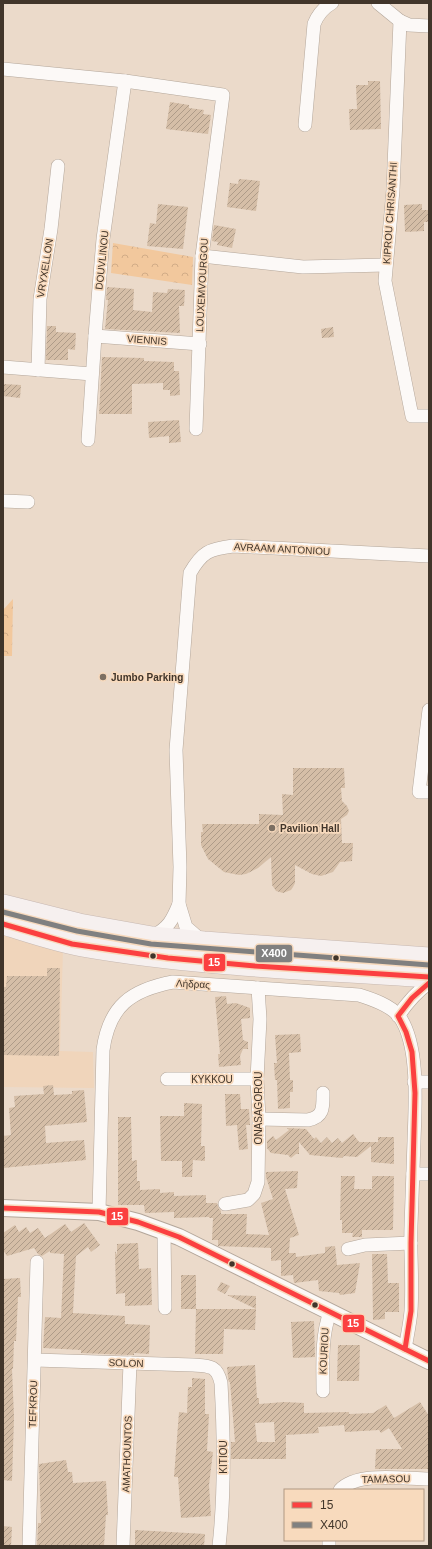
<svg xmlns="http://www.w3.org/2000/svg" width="432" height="1549" viewBox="0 0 432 1549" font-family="Helvetica,sans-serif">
	<defs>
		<pattern id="park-crowns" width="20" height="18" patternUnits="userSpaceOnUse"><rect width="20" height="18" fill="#f2c89d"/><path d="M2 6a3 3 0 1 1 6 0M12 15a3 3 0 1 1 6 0" fill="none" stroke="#d1ac87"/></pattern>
		<pattern id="building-hatch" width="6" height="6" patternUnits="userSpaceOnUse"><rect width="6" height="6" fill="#d5bea7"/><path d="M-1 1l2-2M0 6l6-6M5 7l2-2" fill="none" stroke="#ae9b88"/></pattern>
	</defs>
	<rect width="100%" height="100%" fill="#ebdaca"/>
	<!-- built -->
	<polygon fill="#f0d5bb" points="3,933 63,950 60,1051 93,1052 94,1088 3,1087"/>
	<!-- park -->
	<g fill="url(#park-crowns)">
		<polygon points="113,243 193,257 192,285 111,273"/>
		<polygon points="13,599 12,656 3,656 3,610"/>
	</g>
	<!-- building -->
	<g fill="url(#building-hatch)" fill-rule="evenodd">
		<polygon points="368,81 380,81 381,129 350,130 349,109 357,109 356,85 368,85"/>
		<polygon points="170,102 189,105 189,108 204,110 203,114 211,115 208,134 166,129"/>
		<polygon points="239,179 260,181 256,211 227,207 230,183 238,184"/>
		<polygon points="158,204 188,207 183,249 147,246 150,223 156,224"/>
		<polygon points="422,204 422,210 429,210 429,222 424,222 424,231 405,232 404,205"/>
		<polygon points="214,225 236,229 232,248 217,245 218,242 212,241"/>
		<polygon points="107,287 134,289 133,310 152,312 153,292 167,293 168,289 185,290 184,306 179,306 180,333 105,329 108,300 106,300"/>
		<polygon points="47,326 56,326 56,332 76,333 75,350 68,349 68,360 46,360"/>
		<polygon points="333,327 334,337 322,338 321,329"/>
		<polygon points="102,357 144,358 144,361 174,362 174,371 179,371 180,395 170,396 170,390 163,390 163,383 132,384 132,414 99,414"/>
		<polygon points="3,384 21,385 20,398 3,396"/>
		<polygon points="179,420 181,442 169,443 169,436 149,438 148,422"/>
		<polygon points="293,768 344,768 345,788 341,788 342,801 347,806 349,811 347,815 341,819 342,843 353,843 352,861 340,862 333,872 321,876 312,874 295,865 295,883 293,887 291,890 283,893 276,891 272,885 271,857 258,868 246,874 239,875 224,872 208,859 201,845 201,832 203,832 202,824 259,824 259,814 283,815 282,794 293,795"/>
		<polygon points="47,968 60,968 59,1056 3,1055 3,987 6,987 7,976 47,976"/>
		<polygon points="226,996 227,1004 236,1003 250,1008 250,1018 241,1019 243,1040 248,1042 248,1049 243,1049 240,1056 241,1065 219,1067 218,1054 220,1054 215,997"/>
		<polygon points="300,1034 301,1052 289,1053 290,1080 293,1080 293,1092 290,1092 290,1108 278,1109 277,1080 275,1080 274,1063 277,1063 275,1035"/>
		<polygon points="53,1085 54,1095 72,1094 72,1091 84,1090 87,1122 45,1126 46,1143 84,1140 86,1160 3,1168 3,1136 11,1135 9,1108 15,1107 14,1096 44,1094 43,1086"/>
		<polygon points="225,1094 240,1094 241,1109 249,1109 250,1125 246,1125 248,1149 239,1150 237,1125 226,1126"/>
		<polygon points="184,1103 202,1104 201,1146 205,1146 205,1161 193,1160 192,1177 182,1177 182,1161 161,1161 160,1116 184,1116"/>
		<polygon points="118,1117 131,1117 132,1161 137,1160 137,1181 140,1181 140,1190 160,1189 160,1193 174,1192 174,1196 206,1195 206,1203 217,1203 219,1209 221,1211 221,1214 247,1214 246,1234 269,1235 261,1203 273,1199 266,1177 266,1172 298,1171 297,1188 285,1189 299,1235 290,1238 289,1253 296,1253 296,1257 325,1253 325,1247 335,1246 337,1265 360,1263 355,1293 340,1295 339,1293 319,1291 318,1280 294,1283 293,1275 281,1276 281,1260 271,1261 271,1248 218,1246 218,1240 212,1240 213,1218 209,1218 209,1217 174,1218 174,1212 145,1213 144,1205 118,1205"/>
		<polygon points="287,1128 306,1129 314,1139 316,1137 321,1143 327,1137 332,1143 338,1138 342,1143 353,1134 359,1142 378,1142 378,1137 394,1137 394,1164 371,1162 371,1146 357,1157 344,1156 342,1158 310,1155 299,1142 299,1154 296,1154 291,1158 288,1155 271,1153 267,1148 267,1141 273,1136 276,1140 289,1130"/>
		<polygon points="341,1176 355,1176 354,1189 372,1189 372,1176 394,1176 393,1230 362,1230 362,1237 352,1237 353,1233 342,1233 342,1220 340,1220"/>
		<polygon points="84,1223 100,1245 91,1252 88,1247 76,1256 73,1313 125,1316 125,1324 150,1325 149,1354 134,1353 134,1355 130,1355 81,1353 81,1350 43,1348 45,1317 61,1318 64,1254 50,1253 50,1251 42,1256 38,1254 34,1248 7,1256 3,1250 3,1233 15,1225 19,1232 26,1227 30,1233 38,1228 45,1238 65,1224 71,1232"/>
		<polygon points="138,1243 139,1269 151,1268 152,1305 125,1306 125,1293 116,1294 115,1251 117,1255 117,1244"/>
		<polygon points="372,1254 387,1254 388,1283 399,1283 399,1312 385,1312 385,1319 373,1320"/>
		<rect x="181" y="1275" width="15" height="34"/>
		<polygon points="20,1278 21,1297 18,1297 16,1341 14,1341 13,1369 12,1369 14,1417 12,1481 3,1480 3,1279"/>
		<polygon points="221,1282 230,1286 225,1294 217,1290"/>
		<polygon points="227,1295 256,1296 256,1309"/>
		<polygon points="196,1309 256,1309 255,1330 224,1329 223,1354 195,1354"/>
		<polygon points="314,1321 315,1357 293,1358 291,1322"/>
		<polygon points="338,1345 360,1345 359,1381 337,1381"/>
		<path d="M255,1365L257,1398H259V1404L284,1402L304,1403V1413L349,1412V1414L373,1413L386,1405L394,1418L420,1402L429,1416V1469H375L376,1449H402L389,1428L381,1433L379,1430L345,1432L344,1425L318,1427L319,1433L286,1435V1459H231V1442H235L230,1382H229L228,1377L227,1367ZM274,1422L275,1442H257L255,1423Z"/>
		<polygon points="192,1378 205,1379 205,1414 209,1414 207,1451 213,1452 209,1485 211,1516 181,1518 178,1477 174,1477 179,1412 187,1413 188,1387 192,1387"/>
		<polygon points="66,1460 68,1472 72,1472 73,1483 106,1481 108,1515 106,1515 104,1546 37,1546 38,1523 41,1523 39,1464"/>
		<polygon points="3,1526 12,1527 11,1546 3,1546"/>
		<polygon points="135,1530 205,1534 204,1546 135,1546"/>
	</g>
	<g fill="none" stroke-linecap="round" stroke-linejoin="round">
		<!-- minor casing -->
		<g stroke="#b3a69a" stroke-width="14">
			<g id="minor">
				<polyline points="378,3 400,21"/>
				<polyline points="429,26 409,25 400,21 393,190 385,281 412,416 429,416"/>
				<polyline points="3,69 125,81 223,95 202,256 196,429"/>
				<path d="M305,125L314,24C318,14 323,8 332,3"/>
				<polyline points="202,256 303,267 386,265"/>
				<polyline points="95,336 200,344"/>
				<polyline points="3,367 92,374"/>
				<polyline points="38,370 40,299 51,229 58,166"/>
				<polyline points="88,440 95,336 103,239 125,81"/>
				<polyline points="3,501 28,502"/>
				<polyline points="429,710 419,792 429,792"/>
				<path d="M152,937C169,927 172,921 179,904"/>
				<path d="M202,941L186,927L179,904L180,867L176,750L190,573C202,552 209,549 233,546L429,556"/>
				<path d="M398,1016C407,1003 416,992 429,983"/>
				<polyline points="167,1079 257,1079"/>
				<polyline points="414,1082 429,1082"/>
				<path d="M259,1119L308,1120C324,1117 323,1107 323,1093"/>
				<polyline points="413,1174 429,1174"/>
				<polyline points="225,1204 248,1200 254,1194 258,1182 259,1119 257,1079 260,1019 258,988"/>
				<path d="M99,1212L103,1050C109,1006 131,990 173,982L359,995C372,999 390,1005 399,1016C420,1045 415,1107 414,1141C413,1169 412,1197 411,1226C410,1254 413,1282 411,1311C410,1323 407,1337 405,1349"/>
				<polyline points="164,1231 165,1308"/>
				<polyline points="348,1249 365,1245 411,1243"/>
				<path d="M35,1360L193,1365C209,1366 217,1365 221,1383C224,1437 225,1492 219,1546"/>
				<path d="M323,1391C323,1364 321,1337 330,1312"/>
				<path d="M340,1490C357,1471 405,1479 429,1479"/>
				<polyline points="29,1546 37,1262"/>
				<polyline points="123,1546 130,1363"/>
				<polyline points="329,1546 329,1540"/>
			</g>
		</g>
		<!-- tertiary casing -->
		<g stroke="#b3a69a" stroke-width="18">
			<polyline id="tertiary" points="3,1208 99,1212 138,1222 179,1237 429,1361"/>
		</g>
		<!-- primary casing -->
		<g stroke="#c7b8b1" stroke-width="22">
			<g id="primary">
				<polyline points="3,905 79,924 152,937 204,942 429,958"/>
				<path d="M3,924C29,932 55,941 82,946C196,966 313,969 429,977"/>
			</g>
		</g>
		<!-- minor -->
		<use href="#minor" stroke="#fcf9f7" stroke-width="13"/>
		<!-- tertiary -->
		<use href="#tertiary" stroke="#fcf9f7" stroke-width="16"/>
		<!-- primary -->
		<use href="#primary" stroke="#f6f0ef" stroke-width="21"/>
		<!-- bus-1 casing -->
		<g stroke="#f8dabd" stroke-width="8">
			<g id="bus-1">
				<polyline points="3,924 72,944 168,958 255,966 429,977"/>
				<polyline points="3,1208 99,1212 138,1222 179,1237 429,1361"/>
				<polyline points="405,1349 411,1311 411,1243 415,1093 412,1052 406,1032 398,1016 412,998 429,983"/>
			</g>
		</g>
		<!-- bus-2 casing -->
		<g stroke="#f8dabd" stroke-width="8">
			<polyline id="bus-2" points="3,912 77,931 151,944 429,965"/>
		</g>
		<!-- bus-1 -->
		<use href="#bus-1" stroke="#fb4040" stroke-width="5"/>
		<!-- bus-2 -->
		<use href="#bus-2" stroke="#808080" stroke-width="5"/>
	</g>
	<!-- markers -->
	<g fill="#7c6f62" stroke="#f8dabd" stroke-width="1.5">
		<circle cx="103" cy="677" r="4"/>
		<circle cx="272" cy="828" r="4"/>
	</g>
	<g fill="#41352a" stroke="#f8dabd" stroke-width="1.5">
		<circle cx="153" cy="956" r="3.5"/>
		<circle cx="336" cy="958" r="3.5"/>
		<circle cx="232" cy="1264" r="3.5"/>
		<circle cx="315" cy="1305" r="3.5"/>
	</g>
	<g text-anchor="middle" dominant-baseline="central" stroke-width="3.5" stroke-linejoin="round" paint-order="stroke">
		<!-- street labels -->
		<g font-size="10" fill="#41352a" stroke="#f8dabd">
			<text transform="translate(390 213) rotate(-86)">KIPROU CHRISANTHI</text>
			<text transform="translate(102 260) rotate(-84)">DOUVLINOU</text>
			<text transform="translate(45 268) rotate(-81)">VRYXELLON</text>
			<text transform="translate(202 285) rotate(-87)">LOUXEMVOURGOU</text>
			<text transform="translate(147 340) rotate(4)">VIENNIS</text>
			<text transform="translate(282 549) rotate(3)">AVRAAM ANTONIOU</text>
			<text transform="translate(193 984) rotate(3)">Λήδρας</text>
			<text x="212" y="1079">KYKKOU</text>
			<text transform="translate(258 1108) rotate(-90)">ONASAGOROU</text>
			<text transform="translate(324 1351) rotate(-87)">KOURIOU</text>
			<text transform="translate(126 1363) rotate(2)">SOLON</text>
			<text transform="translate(33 1404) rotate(-88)">TEFKROU</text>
			<text transform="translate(127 1454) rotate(-88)">AMATHOUNTOS</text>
			<text transform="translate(223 1457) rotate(-90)">KITIOU</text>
			<text transform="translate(386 1479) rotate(-1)">TAMASOU</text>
		</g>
		<!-- poi labels -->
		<g font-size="10" font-weight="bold" fill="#41352a" stroke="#f8dabd" text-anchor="start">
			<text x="111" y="677">Jumbo Parking</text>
			<text x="280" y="828">Pavilion Hall</text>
		</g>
	</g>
	<g stroke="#f8dabd" stroke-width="1.5">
		<rect x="255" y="944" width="38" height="19" rx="4" fill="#808080"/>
		<rect x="203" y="953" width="23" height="19" rx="4" fill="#fb4040"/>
		<rect x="106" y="1207" width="23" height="19" rx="4" fill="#fb4040"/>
		<rect x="342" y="1314" width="23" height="19" rx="4" fill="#fb4040"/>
	</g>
	<g font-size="11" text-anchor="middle" font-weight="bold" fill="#fff">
		<text x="274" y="957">X400</text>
		<text x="214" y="966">15</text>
		<text x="117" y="1220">15</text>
		<text x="353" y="1327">15</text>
	</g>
	<!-- border -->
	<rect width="432" height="1549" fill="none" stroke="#41352a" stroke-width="8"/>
	<!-- legend -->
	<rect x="284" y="1489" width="140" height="52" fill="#f8dabd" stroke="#af9882"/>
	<rect x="292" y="1502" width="20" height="6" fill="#fb4040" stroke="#af9882"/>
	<text x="320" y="1509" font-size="12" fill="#41352a">15</text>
	<rect x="292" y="1522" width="20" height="6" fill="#808080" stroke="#af9882"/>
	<text x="320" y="1529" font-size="12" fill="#41352a">X400</text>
</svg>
